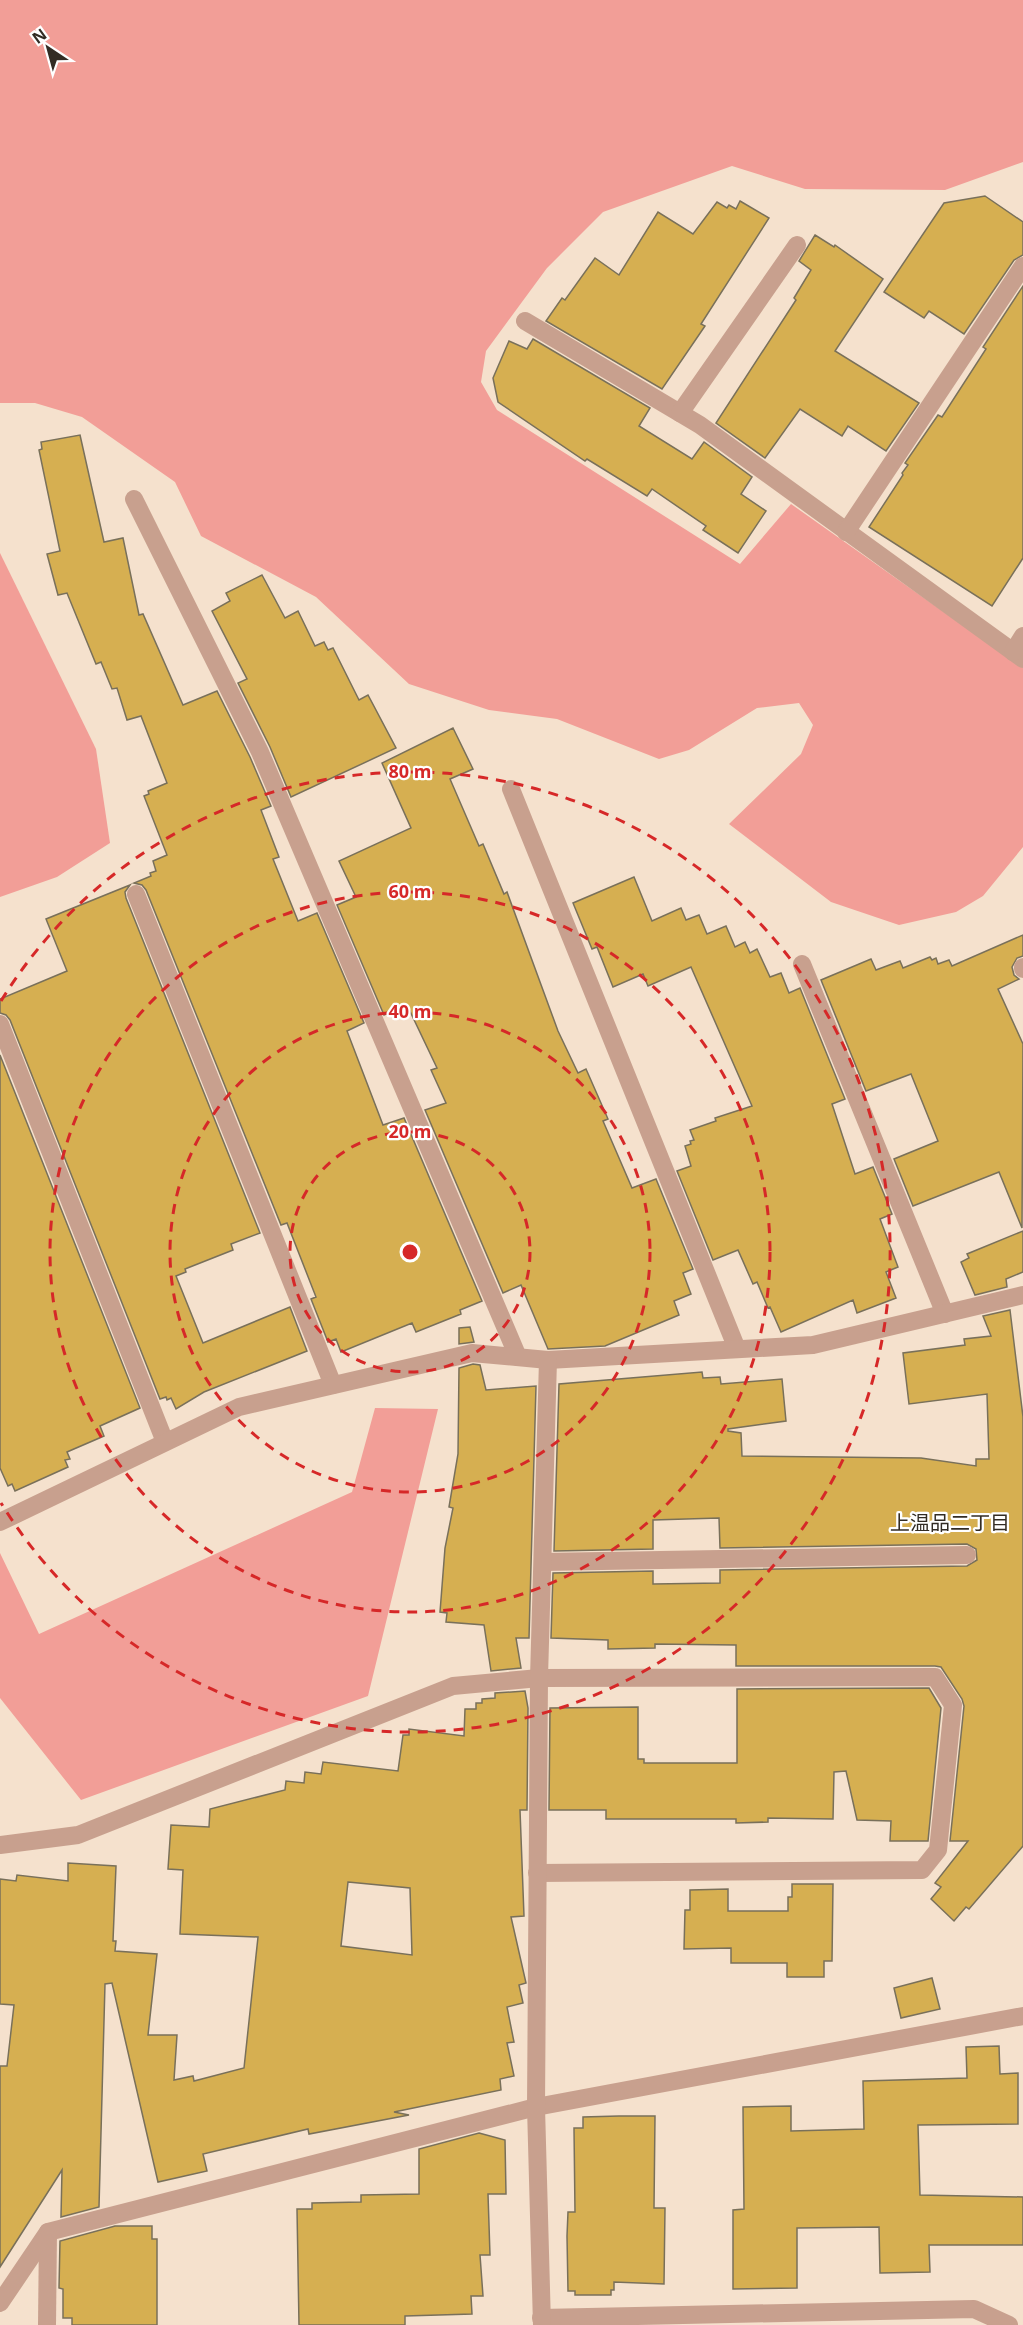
<svg xmlns="http://www.w3.org/2000/svg" width="1023" height="2325" viewBox="0 0 1023 2325" font-family="'Open Sans','Noto Sans JP',sans-serif">
	<rect width="100%" height="100%" fill="#f5e1cd"/>
	<!-- green -->
	<g fill="#f29e97">
		<polygon points="0,0 1023,0 1023,162 945,190 805,189 732,166 603,212 547,268 486,351 481,382 497,410 740,564 791,504 1023,668 1023,847 983,896 956,912 899,925 831,902 729,824 801,754 813,725 799,703 757,708 689,750 659,759 557,719 489,710 409,684 316,597 201,536 175,482 82,417 35,403 0,403"/>
		<polygon points="0,553 96,749 110,843 57,877 0,897"/>
		<polygon points="375,1408 438,1409 368,1696 81,1800 0,1698 0,1553 39,1634 352,1492"/>
	</g>
	<!-- building -->
	<g fill="#d6af51" stroke="#79705a" stroke-width="1.5" fill-rule="evenodd">
		<polygon points="985,196 1023,222 1023,255 1014,260 964,334 929,311 924,318 884,292 944,203"/>
		<polygon points="740,201 769,218 701,324 705,326 662,389 546,321 562,298 565,300 595,258 619,275 658,212 693,234 717,202 727,208 729,205 736,209"/>
		<polygon points="815,235 834,247 835,245 883,279 835,351 919,403 886,451 848,426 842,436 800,409 765,458 716,423 796,300 794,298 811,270 799,261"/>
		<polygon points="1023,286 1023,558 992,606 869,527 903,475 902,473 908,465 905,463 938,415 942,417 986,349 983,347"/>
		<polygon points="533,339 650,408 639,426 692,459 704,442 752,477 741,494 766,511 738,553 703,530 706,526 652,489 647,496 587,459 585,461 498,402 493,378 509,341 527,349"/>
		<polygon points="80,435 104,542 123,538 139,615 143,614 183,705 217,691 250,757 271,806 261,810 279,857 273,859 298,921 317,913 364,1023 347,1031 383,1125 404,1118 482,1301 460,1310 461,1314 416,1332 412,1323 341,1352 336,1339 328,1342 311,1299 316,1297 287,1223 281,1225 146,890 142,885 134,883 151,876 150,873 156,871 153,861 167,855 144,796 149,794 148,791 167,783 141,716 127,720 117,688 112,689 101,662 96,664 67,593 58,595 47,554 60,551 39,450 42,449 41,442"/>
		<polygon points="262,575 285,618 298,611 315,646 324,642 328,650 333,648 359,700 368,695 396,748 291,797 270,747 238,683 247,679 212,611 230,601 226,593"/>
		<polygon points="453,728 473,769 450,779 479,846 483,844 504,894 507,892 558,1031 578,1073 586,1069 608,1119 603,1121 632,1188 656,1179 693,1269 683,1273 691,1294 674,1301 679,1315 605,1346 548,1349 521,1285 503,1293 425,1110 446,1103 431,1070 437,1068 407,1005 384,1015 337,905 356,897 339,861 411,828 382,763"/>
		<polygon points="634,877 652,921 681,908 686,920 699,915 707,934 726,926 735,947 745,942 750,953 757,949 770,977 781,973 789,993 800,988 845,1099 832,1104 855,1174 873,1167 892,1214 880,1219 898,1267 886,1272 896,1298 857,1313 853,1300 781,1332 770,1307 768,1308 757,1282 753,1284 738,1250 713,1260 677,1171 691,1166 685,1146 691,1144 690,1141 694,1140 690,1130 716,1121 715,1118 752,1106 691,967 648,986 643,974 613,987 597,947 592,949 573,903"/>
		<polygon points="130,885 125,892 126,898 260,1233 231,1244 233,1250 185,1269 186,1272 176,1276 203,1343 290,1307 307,1351 204,1392 176,1409 171,1398 167,1400 166,1397 160,1399 10,1020 6,1015 0,1013 0,999 67,971 46,919"/>
		<polygon points="1023,935 1023,956 1017,958 1012,967 1014,975 1019,979 998,989 1023,1044 1022,1228 999,1172 913,1206 894,1159 938,1141 911,1074 866,1091 821,980 871,959 876,970 900,961 903,968 930,957 932,960 936,958 938,964 949,960 952,966"/>
		<polygon points="0,1055 140,1408 100,1426 104,1436 67,1452 70,1459 65,1460 68,1467 15,1491 12,1484 8,1486 0,1468"/>
		<polygon points="1023,1231 1023,1272 1006,1279 1007,1287 975,1295 961,1262 969,1258 967,1254"/>
		<polygon points="1010,1310 1023,1417 1023,1846 969,1909 966,1907 954,1921 931,1899 941,1887 935,1883 968,1841 950,1841 964,1706 962,1699 941,1667 935,1666 736,1666 736,1645 655,1644 655,1648 608,1649 608,1640 551,1638 553,1573 653,1571 653,1584 720,1583 720,1570 967,1566 977,1560 976,1549 967,1544 720,1548 719,1518 653,1520 653,1549 554,1551 559,1384 702,1372 703,1378 720,1377 721,1384 782,1379 786,1421 728,1429 728,1431 741,1433 742,1456 921,1458 976,1466 976,1459 989,1459 987,1394 909,1404 903,1353 965,1345 964,1339 991,1336 983,1316"/>
		<polygon points="470,1327 474,1342 459,1344 459,1328"/>
		<polygon points="473,1364 480,1365 486,1390 536,1386 529,1638 516,1638 521,1668 491,1671 484,1625 446,1622 447,1613 440,1612 445,1548 453,1508 449,1507 458,1454 459,1368"/>
		<polygon points="929,1688 941,1708 928,1841 890,1841 891,1821 857,1820 846,1771 834,1772 833,1819 768,1818 768,1822 736,1823 736,1819 606,1819 606,1810 549,1810 550,1708 638,1707 638,1759 644,1759 644,1763 737,1763 737,1689"/>
		<path d="M525,1691L528,1708L527,1810H520L524,1916L511,1917L526,1983L519,1985L523,2003L507,2007L514,2042L507,2043L514,2076L500,2079L501,2090L394,2112L409,2115L309,2134L308,2129L203,2154L207,2171L158,2182L112,1983L105,1984L99,2207L61,2217L62,2170L0,2267V2066H7L14,2005L0,2004V1879L16,1881L17,1875L68,1881V1863L116,1866L113,1941H116L115,1951L157,1954L148,2035H177L174,2080L193,2076L194,2081L244,2068L258,1937L180,1934L183,1870L168,1869L171,1825L209,1827L210,1809L285,1790L286,1781L304,1783L305,1772L321,1774L323,1762L398,1771L403,1735H409V1729L464,1736L465,1709H476V1703H482V1699L495,1698V1693ZM348,1882L410,1888L412,1955L341,1946Z"/>
		<polygon points="792,1884 833,1884 832,1961 824,1961 824,1977 787,1977 787,1963 731,1963 731,1948 684,1949 685,1910 690,1910 690,1890 728,1889 728,1911 788,1911 788,1897 792,1897"/>
		<polygon points="932,1978 940,2009 901,2018 894,1988"/>
		<polygon points="999,2046 1000,2074 1018,2073 1018,2124 918,2125 920,2195 1023,2197 1023,2245 929,2245 930,2272 880,2273 879,2227 797,2228 797,2288 733,2289 733,2210 744,2209 743,2107 791,2106 791,2131 864,2129 863,2081 967,2078 966,2047"/>
		<polygon points="619,2116 655,2116 654,2208 665,2208 664,2284 614,2282 614,2290 611,2290 611,2295 575,2295 575,2291 568,2291 567,2236 568,2212 575,2212 574,2128 583,2128 583,2117"/>
		<polygon points="479,2133 505,2140 506,2194 488,2194 490,2255 480,2255 483,2296 471,2296 472,2314 405,2316 405,2325 299,2325 297,2209 312,2209 312,2203 361,2202 361,2195 419,2194 419,2149"/>
		<polygon points="115,2226 152,2226 152,2239 157,2239 157,2325 72,2325 72,2318 63,2318 63,2289 59,2288 60,2241"/>
	</g>
	<g fill="none" stroke-linecap="round" stroke-linejoin="round">
		<!-- lane -->
		<g stroke="#c8a08e" stroke-width="18">
			<polyline points="525,321 700,425 1023,659"/>
			<polyline points="680,413 797,245"/>
			<polyline points="134,499 260,752 518,1357"/>
			<polyline points="846,532 1023,266"/>
			<polyline points="1013,652 1023,636"/>
			<polyline points="511,789 737,1349"/>
			<polyline points="136,894 333,1385"/>
			<polyline points="802,964 945,1314"/>
			<polyline points="0,1024 165,1442"/>
			<polyline points="0,1522 239,1407 472,1353 548,1360 813,1345 1023,1295"/>
		</g>
		<!-- street -->
		<g stroke="#c8a08e" stroke-width="18">
			<polyline points="1023,967 1023,969"/>
			<polyline points="543,1562 967,1555"/>
			<polyline points="0,1845 78,1835 453,1686 539,1678 935,1677 953,1705 938,1850 922,1870 537,1873"/>
			<polyline points="0,2303 48,2232 536,2107 1023,2016"/>
			<polyline points="541,2318 974,2309 1009,2325"/>
			<polyline points="47,2325 48,2232"/>
			<polyline points="542,2325 536,2107 539,1678 548,1360"/>
		</g>
	</g>
	<!-- distance rings -->
	<g fill="none" stroke="#d62828" stroke-width="3" stroke-dasharray="10 8">
		<circle cx="410" cy="1252" r="120"/>
		<circle cx="410" cy="1252" r="240"/>
		<circle cx="410" cy="1252" r="360"/>
		<path d="M1 1001A480 480 0 1 1 1 1503"/>
	</g>
	<g text-anchor="middle" dominant-baseline="central" stroke-width="4.5" stroke-linejoin="round" paint-order="stroke">
		<!-- neighbourhood labels -->
		<g font-size="20" fill="#332c24" stroke="#fff">
			<text x="950" y="1522">上温品二丁目</text>
		</g>
	</g>
	<circle cx="410" cy="1252" r="9" fill="#d62828" stroke="#fff" stroke-width="3"/>
	<g font-size="18" text-anchor="middle" font-weight="bold" fill="#d62828" stroke="#fff" stroke-width="4.5" stroke-linejoin="round" paint-order="stroke">
		<text x="410" y="778">80 m</text>
		<text x="410" y="898">60 m</text>
		<text x="410" y="1018">40 m</text>
		<text x="410" y="1138">20 m</text>
	</g>
	<!-- north arrow -->
	<g transform="translate(48 48) rotate(324)" stroke="#ffffff" stroke-width="4.5" paint-order="stroke">
	<path d="M0-4.5L10 22L0 15L-10 22Z" fill="#332c24"/>
	<text y="-9" font-size="16" font-weight="bold" text-anchor="middle" fill="#332c24">N</text>
	</g>
</svg>
